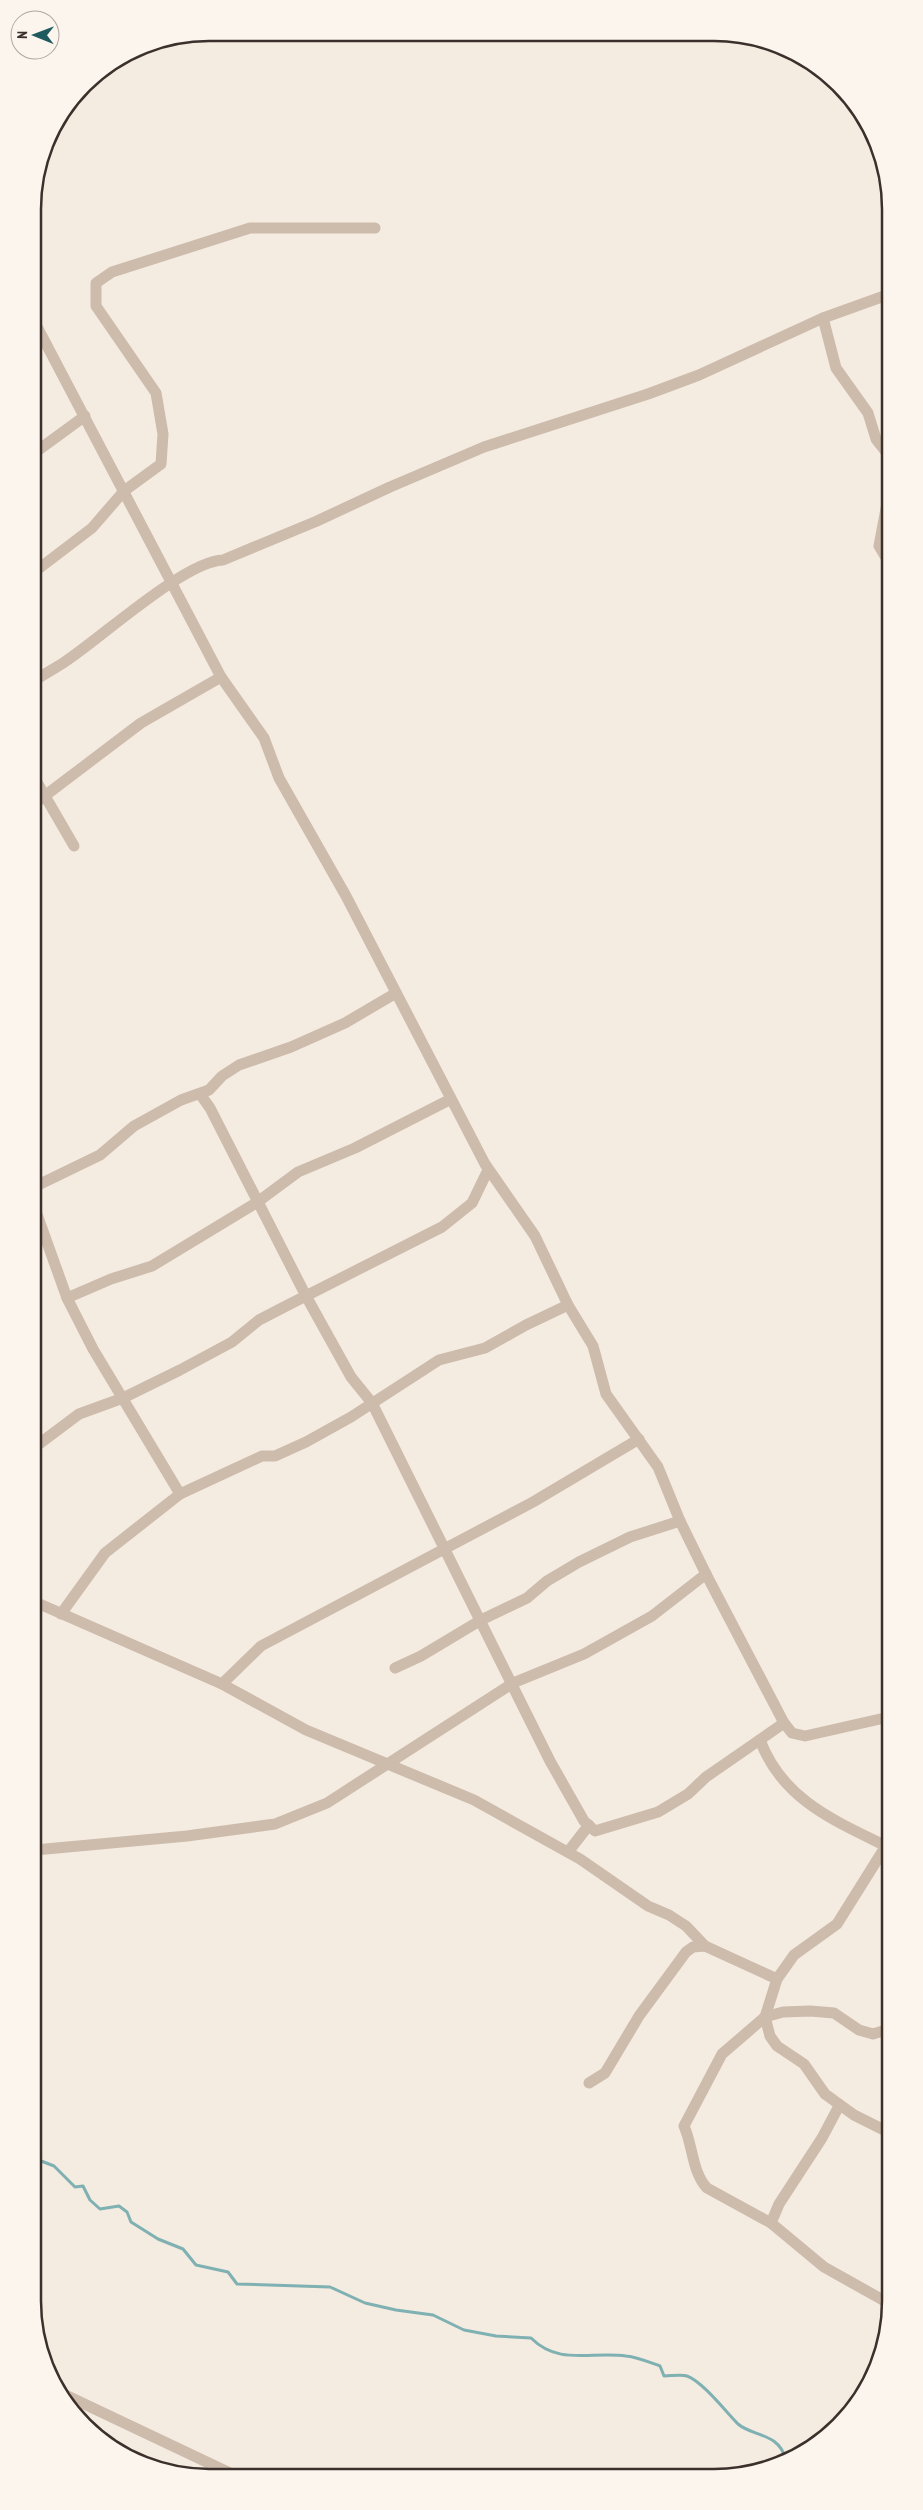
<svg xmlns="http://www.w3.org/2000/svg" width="923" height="2510" viewBox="0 0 923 2510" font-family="'PT Sans Narrow',sans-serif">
	<rect width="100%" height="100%" fill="#f4ebe1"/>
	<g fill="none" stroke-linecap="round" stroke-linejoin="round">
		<!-- stream -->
		<path stroke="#7fb0b2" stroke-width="3" d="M36,2159L54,2166L75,2187L83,2186L90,2200L100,2209L119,2206L127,2212L131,2222L158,2239L183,2249L196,2265L228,2272L237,2284L330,2287L365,2303L396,2310L433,2315L464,2330L496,2336L531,2338C559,2366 591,2351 626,2356C637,2357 649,2362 660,2366L664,2376C671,2376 681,2374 687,2376C702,2381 727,2413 738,2424C753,2437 779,2432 786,2460"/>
		<!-- minor -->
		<g stroke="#cdbbac" stroke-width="11">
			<polyline points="823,318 836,368 868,413 876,439 887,453"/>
			<polyline points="33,319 221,677 264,738 279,778 346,896 485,1164 535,1236 568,1305 593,1346 606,1394 658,1467 680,1521 706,1574 784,1723 792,1733 805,1736 889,1717"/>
			<polyline points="33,454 85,416"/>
			<polyline points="888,498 879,546 888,561"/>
			<polyline points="33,573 92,528 124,491 161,464 163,434 156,393 96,306 96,283 112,272 250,228 375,228"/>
			<path d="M34,681C44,674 56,668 66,661C101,638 185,561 223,560L317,521L390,487L484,447L648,394L699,375L823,318L887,295"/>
			<polyline points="34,777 74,846"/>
			<polyline points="34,804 141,723 221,677"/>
			<polyline points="200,1094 210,1108 306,1296 351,1377 372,1403 550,1761 584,1821 595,1831 658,1812 688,1794 706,1777 784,1723"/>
			<polyline points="34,1187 100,1155 134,1126 181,1100 209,1090 222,1076 239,1065 291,1047 345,1023 396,993"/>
			<polyline points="34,1206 67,1298 93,1349 180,1494"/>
			<polyline points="67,1298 111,1279 152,1266 256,1203 298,1172 355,1148 451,1099"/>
			<polyline points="35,1447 79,1414 123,1398 180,1370 232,1342 259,1320 288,1305 442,1227 472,1203 488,1170"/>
			<polyline points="35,1602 222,1684 306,1730 474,1800 580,1859 648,1906 669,1915 686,1926 705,1946"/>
			<polyline points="61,1614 105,1553 180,1494 262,1456 275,1456 306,1442 351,1417 439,1360 485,1348 526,1325 568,1305"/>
			<polyline points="395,1668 421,1656 481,1620 527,1598 547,1581 579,1562 630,1537 680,1521"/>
			<polyline points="222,1684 261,1646 533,1502 639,1439"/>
			<path d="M760,1740C782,1799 833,1820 886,1846"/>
			<polyline points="889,1841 837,1924 794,1955 777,1979 765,2017 770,2036 777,2046 804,2064 825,2094 854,2115 890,2133"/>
			<polyline points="35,1850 187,1836 275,1824 327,1803 513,1683 584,1654 652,1616 706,1574"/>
			<polyline points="568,1852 589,1825"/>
			<path d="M890,2022L886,2030L873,2034L859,2030L834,2013L810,2011L783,2012L765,2017L722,2054L684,2126C693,2146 692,2172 707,2188L771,2223L824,2267L890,2304"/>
			<polyline points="589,2083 605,2073 639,2016 686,1952 693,1947 705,1946 777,1979"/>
			<polyline points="771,2223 779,2204 822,2138 839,2106"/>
			<polyline points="59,2392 232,2474"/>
		</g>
	</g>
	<!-- crop -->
	<path d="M0 0H923V2510H0ZM209 41H714A168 168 0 0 1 882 209V2301A168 168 0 0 1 714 2469H209A168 168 0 0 1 41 2301V209A168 168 0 0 1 209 41Z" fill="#fbf5ee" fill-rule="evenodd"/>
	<path fill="none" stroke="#3b302b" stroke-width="2.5" d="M209 41H714A168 168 0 0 1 882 209V2301A168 168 0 0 1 714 2469H209A168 168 0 0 1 41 2301V209A168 168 0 0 1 209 41Z"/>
	<!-- north arrow -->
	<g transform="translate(35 35) rotate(271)"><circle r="24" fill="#fbf5ee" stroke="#aea6a0"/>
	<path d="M0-4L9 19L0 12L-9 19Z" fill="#1f5a5e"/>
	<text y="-8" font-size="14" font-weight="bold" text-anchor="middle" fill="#3b302b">N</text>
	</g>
</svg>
